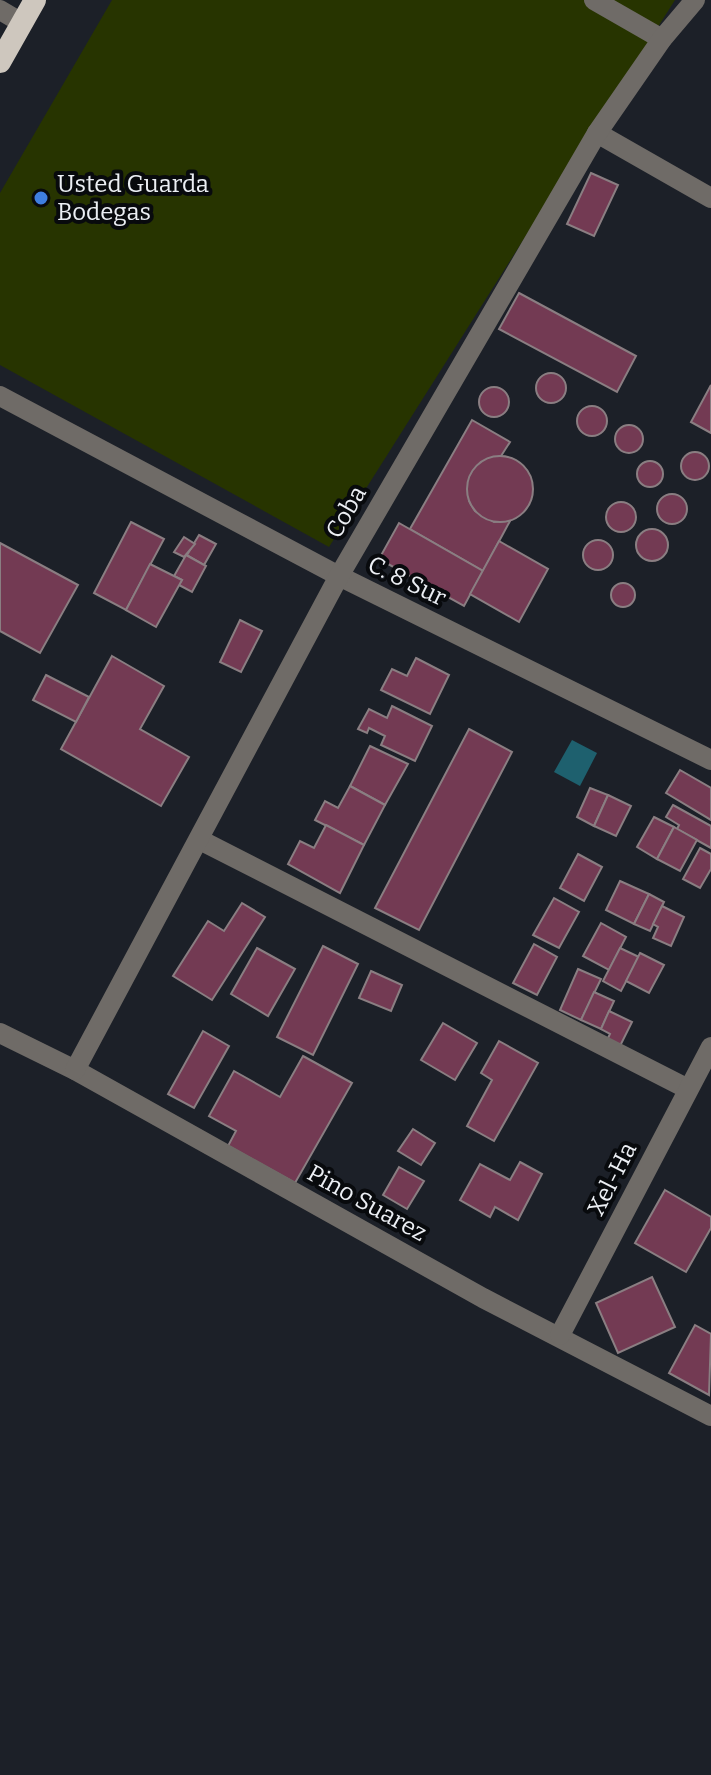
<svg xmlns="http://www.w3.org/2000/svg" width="711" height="1775" viewBox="0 0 711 1775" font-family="Bitter,serif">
	<rect width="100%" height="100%" fill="#1c2028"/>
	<!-- green -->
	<polygon fill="#273400" points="112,0 675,0 329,547 0,365 0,193"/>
	<!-- water -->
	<polygon fill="#1e606e" points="572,740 597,753 580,786 554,772"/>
	<!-- building -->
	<g fill="#733a53" stroke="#8a7e82" stroke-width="2">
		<polygon points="591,173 618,185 594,236 567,224"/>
		<polygon points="519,293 636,356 617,392 499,329"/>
		<circle cx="551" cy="388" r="15"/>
		<polygon points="711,385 711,433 691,422"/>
		<circle cx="494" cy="402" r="15"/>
		<circle cx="592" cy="421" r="15"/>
		<polygon points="472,420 510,442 501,456 482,462 469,479 469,501 475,511 494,522 510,521 483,571 410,529"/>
		<circle cx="629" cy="439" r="14"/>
		<circle cx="695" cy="466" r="14"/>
		<circle cx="500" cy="489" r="33"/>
		<circle cx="650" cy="474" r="13"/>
		<circle cx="672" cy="509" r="15"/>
		<circle cx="621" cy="517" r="15"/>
		<polygon points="131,522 164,539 126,610 94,593"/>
		<polygon points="399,523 483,571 464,606 379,559"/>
		<circle cx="652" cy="545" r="16"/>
		<polygon points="199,535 216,544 204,565 187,555"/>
		<polygon points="184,537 195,544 184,557 174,552"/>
		<circle cx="598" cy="555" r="15"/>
		<polygon points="499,541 548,569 519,622 470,594"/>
		<polygon points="0,543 78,585 40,653 0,631"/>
		<polygon points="186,555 206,566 192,592 179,585 182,580 174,576"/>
		<polygon points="150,564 182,580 156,627 126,610"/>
		<circle cx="623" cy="595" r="12"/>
		<polygon points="240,620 262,631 241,672 220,662"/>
		<polygon points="112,656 164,686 140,729 189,757 161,806 61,749"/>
		<polygon points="416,658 449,675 430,714 381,690 392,669 407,676"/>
		<polygon points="46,675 89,697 76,722 33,700"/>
		<polygon points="392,706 432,726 415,761 381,745 385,736 369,728 367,733 358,729 369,709 387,718"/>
		<polygon points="469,729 512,752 419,930 375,908"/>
		<polygon points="370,746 408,764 385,805 350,786"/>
		<polygon points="680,770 711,788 711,820 666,793"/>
		<polygon points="350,786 385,805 364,845 315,820 325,801 338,808"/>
		<polygon points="590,788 608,795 594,826 577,817"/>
		<polygon points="608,795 631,806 616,836 594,826"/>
		<polygon points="673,805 711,826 711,848 677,829 679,825 666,817"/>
		<polygon points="654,817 674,827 657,859 637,847"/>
		<polygon points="326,825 364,845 340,893 288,864 300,841 314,848"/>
		<polygon points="674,827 697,840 680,871 657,859"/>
		<polygon points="700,848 711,854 711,869 700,888 683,879"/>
		<polygon points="578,854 602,867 584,901 560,888"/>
		<polygon points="620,881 649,894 634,924 606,910"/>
		<polygon points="649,894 664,902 650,931 634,924"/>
		<polygon points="554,898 579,912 559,948 533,935"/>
		<polygon points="242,903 265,917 212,1000 173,976 208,921 224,931"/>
		<polygon points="662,906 684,917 671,946 653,938 658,927 653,924"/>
		<polygon points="601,923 626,937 609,970 583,956"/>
		<polygon points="534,944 557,957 537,995 513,983"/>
		<polygon points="323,946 358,964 313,1055 277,1037"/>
		<polygon points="257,948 295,969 268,1016 231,994"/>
		<polygon points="620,948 639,957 621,991 603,981"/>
		<polygon points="640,953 664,965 649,993 626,981"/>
		<polygon points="578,969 601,979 581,1020 560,1010"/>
		<polygon points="371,971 402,985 391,1011 359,998"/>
		<polygon points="594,992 614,1001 601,1029 581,1020"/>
		<polygon points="609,1011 632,1022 620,1046 607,1040 610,1034 601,1029"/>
		<polygon points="443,1023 477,1043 455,1080 421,1060"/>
		<polygon points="203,1031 229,1046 194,1108 168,1094"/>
		<polygon points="499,1041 538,1063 494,1141 467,1126 492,1080 481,1073"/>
		<polygon points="303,1056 352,1083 295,1183 228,1146 236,1131 209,1116 234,1071 280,1097"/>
		<polygon points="413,1129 435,1143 421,1165 398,1151"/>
		<polygon points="520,1162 542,1174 518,1220 495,1207 490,1217 460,1200 480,1164 510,1180"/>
		<polygon points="399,1167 424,1181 407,1209 383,1195"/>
		<polygon points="665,1190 711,1217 711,1228 686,1272 635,1243"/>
		<polygon points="652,1277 675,1327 618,1353 596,1303"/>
		<polygon points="695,1325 711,1334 709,1395 669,1373"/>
	</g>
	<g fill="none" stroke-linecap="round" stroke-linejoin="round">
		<!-- minor -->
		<g stroke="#6f6b67" stroke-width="20">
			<polyline points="594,0 662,39"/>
			<polyline points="0,10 22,23"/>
			<polyline points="597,133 711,198"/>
			<polyline points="0,396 339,576 711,760"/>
			<polyline points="200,840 688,1089"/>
			<polyline points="0,1033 75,1070 483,1298 711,1416"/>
			<polyline points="75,1070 339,576 597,133 662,39 695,0"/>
			<polyline points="560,1335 711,1047"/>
		</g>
		<!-- trunk -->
		<polyline stroke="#cec7be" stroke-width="22" points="0,62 35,0"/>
	</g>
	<!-- markers -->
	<circle fill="#3f7fe0" stroke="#080a0d" stroke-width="3" cx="41" cy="198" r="8"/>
	<g text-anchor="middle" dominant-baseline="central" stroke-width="8" stroke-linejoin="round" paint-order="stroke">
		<!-- poi labels -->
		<g font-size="24" fill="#eceff4" stroke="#080a0d" text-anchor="start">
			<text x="57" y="184">Usted Guarda<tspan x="57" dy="28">Bodegas</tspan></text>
		</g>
		<!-- street labels -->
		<g font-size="24" fill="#eceff4" stroke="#080a0d">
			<text transform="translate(346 512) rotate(-60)">Coba</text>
			<text transform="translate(407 581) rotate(26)">C. 8 Sur</text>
			<text transform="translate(612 1179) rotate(-63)">Xel-Ha</text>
			<text transform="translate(367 1203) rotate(29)">Pino Suarez</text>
		</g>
	</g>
</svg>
